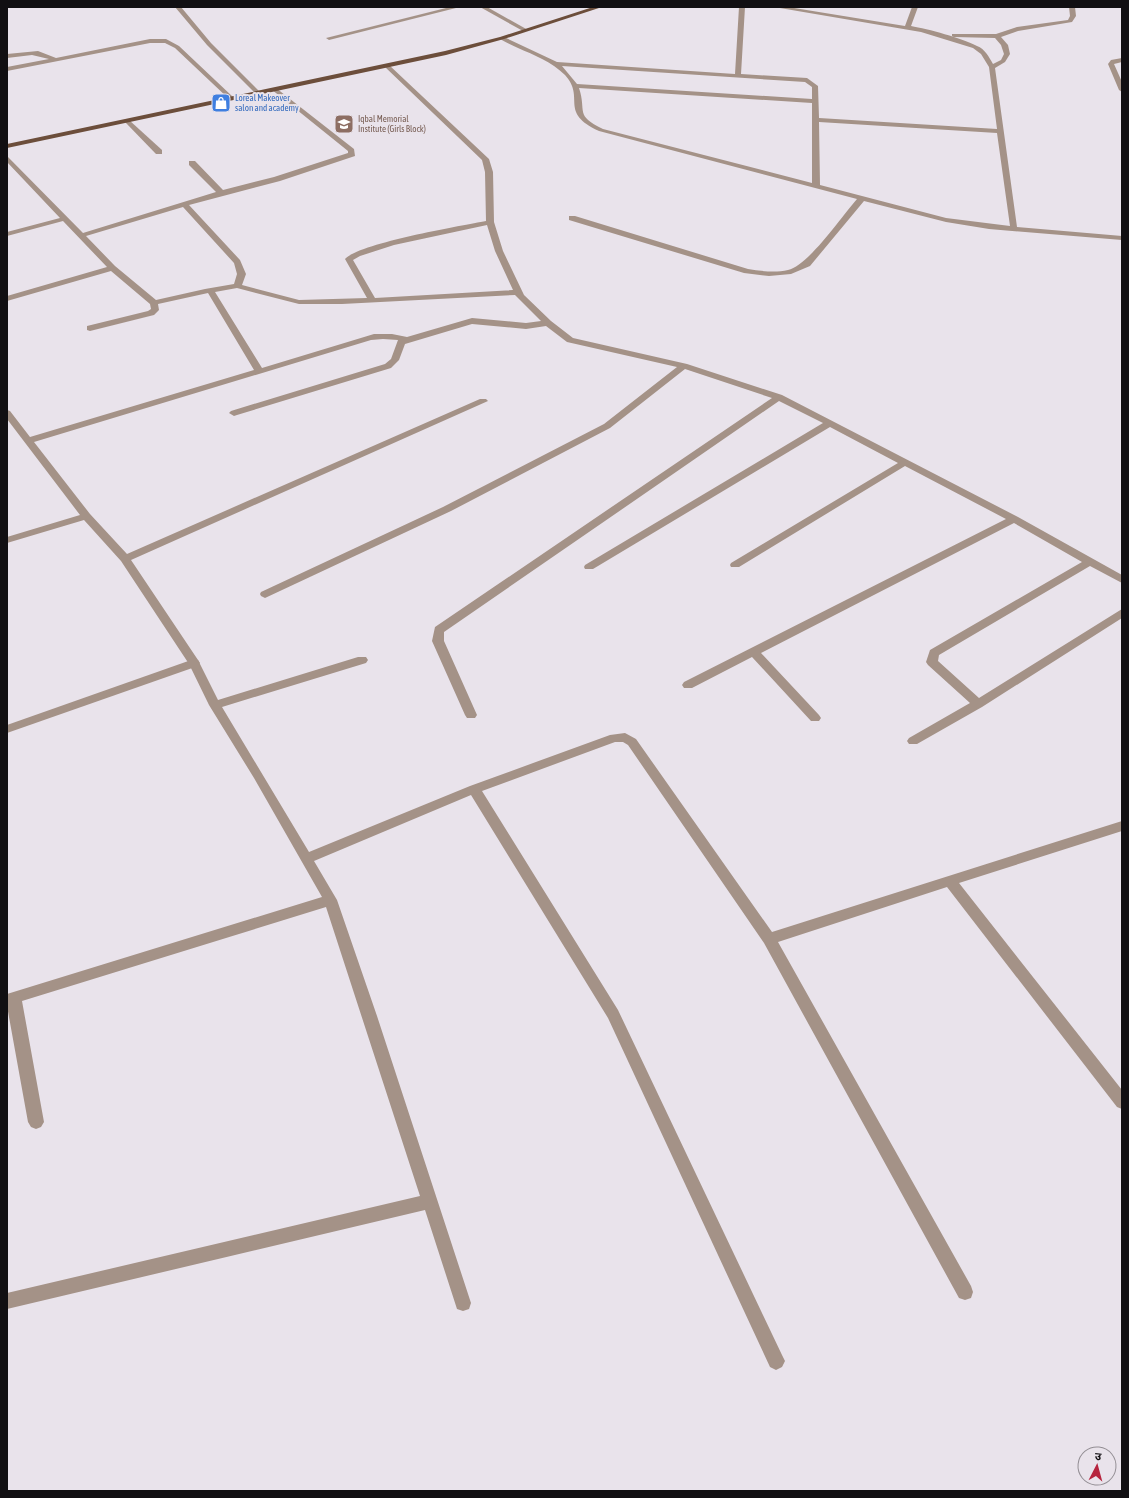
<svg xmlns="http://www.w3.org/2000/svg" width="1129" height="1498" viewBox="0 0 1129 1498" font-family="'Asap Condensed','Noto Sans Devanagari',sans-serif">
	<rect width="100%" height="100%" fill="#e9e3eb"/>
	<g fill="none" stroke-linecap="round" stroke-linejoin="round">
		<!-- lane -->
		<g fill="#a49287" fill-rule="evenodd">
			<polygon points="450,7 460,7 329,40 326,38"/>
			<polygon points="480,7 487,7 528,30 523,31"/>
			<path d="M739,7H745L741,74L807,78L818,86L819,118L997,129L989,67L981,54L973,48L921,32L774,7H788L905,26L912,7H918L911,26C928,29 962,38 977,46C985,49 989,57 993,64L1001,60L1004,54L1001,45L995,38L954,37L952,36V34H996L1017,27L1068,20L1070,16L1069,7H1075L1076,16L1072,22L1018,31L1001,37L1008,45L1010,54L1005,62L995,68L1017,227L1122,236V240L989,229L946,222L864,201L810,266L791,274L769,276L744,273L569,220V216H575L748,269C761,271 775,273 788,270C809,265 842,216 857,199L599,131C558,112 586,98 565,75C552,62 534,55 518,48C512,45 504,42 499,38L504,37L557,62L735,74ZM562,66L805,82L812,87V99L577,84ZM579,88L812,103V183L603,129C574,115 587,112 579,88ZM819,122L997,133L1010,226L946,218L820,185Z"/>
			<polygon points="150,39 166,39 179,46 233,97 233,99 229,99 175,48 165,43 150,43 7,71 7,67 49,59 32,55 7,58 7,54 38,51 56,58"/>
			<polygon points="1122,58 1122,62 1114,64 1122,82 1122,92 1119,90 1108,64 1111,60"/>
			<polygon points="194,659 198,660 200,663 198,666 7,733 7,725"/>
		</g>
		<!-- street -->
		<g fill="#a49287" fill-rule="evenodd">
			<polygon points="175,7 181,7 211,43 260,92 260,94 256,94 207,45"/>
			<path d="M385,65H389L489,159L493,172L494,222L503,251L524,295L551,321L573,338L687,364L782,395L1018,517L1122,575V583L1090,566L939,655L938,661L979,698L1122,609V618L982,707L917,744H909L907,741L909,738L970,703L928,665L926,662L930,650L1082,562L1014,523L761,653L819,715L821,718L819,721H811L752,657L692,688H684L682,685L684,682L1006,519L905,466L739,567H731L730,565L731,563L898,463L830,427L593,569H585L584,567L585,565L823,423L779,401L444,632V641L477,715L475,718H467L465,715L432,641L435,627L772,398L685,369L610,428L451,511L265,598L261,596L260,594L261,592L443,507L604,424L677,367L567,342L546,326L526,329L472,324L405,344L399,360L391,368L237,415L234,416L229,413L231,411L385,364L391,359L398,340L383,339L371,340L34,442L90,514L127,554L480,399H486L488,401L131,560L198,660L218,700L358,657H366L368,660L366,663L222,707L309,852L470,786L610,735L625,733L636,739L772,932L1122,821V831L959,883L1122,1090V1109L1117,1107L947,887L778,942L971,1286L973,1292L971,1298L965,1300L959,1298L764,943L628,745L623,742H615L482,791L618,1010L782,1355L785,1361L782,1367L776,1370L770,1367L608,1018L471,795L314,861L337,900L377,1016L471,1303L469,1309L463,1311L457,1309L425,1210L7,1309V1293L420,1196L326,907L22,1001L44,1122L41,1127L36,1129L31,1127L28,1122L7,1006V994L322,897L254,778L209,705L189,664L121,561L84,520L7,543V537L80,515L7,419V410L10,411L30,437L254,370L208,293L158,304L159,310L154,315L90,331L87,330V326L148,311L151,309L150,304L111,271L7,301V296L107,267L63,221L7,236V232L60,218L7,162V156L83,233L216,192L189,165V161H195L223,190L274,177L348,153V151L271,89L276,88L354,149L355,156L280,181L189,205L240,260L246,274L242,285L299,300L367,298L345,259C360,243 460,226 486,221L485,172L482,160L385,67ZM183,207L234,263L237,274L234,284L205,289L156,300L115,266L86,236ZM487,225L495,251L513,290L375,298L353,260L360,256L394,245ZM237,288L299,304H342L515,295L541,321L526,323L472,318L407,337L392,334H374L262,368L215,292Z"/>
			<polygon points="125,120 129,120 162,150 162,154 156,154 125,122"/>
		</g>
		<!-- primary -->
		<polygon fill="#6c4e3b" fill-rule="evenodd" points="593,7 602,7 504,39 446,55 7,148 7,144 445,51 500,37"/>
	</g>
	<!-- icons -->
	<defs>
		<g id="shop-square" transform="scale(1)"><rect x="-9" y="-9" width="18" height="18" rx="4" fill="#3f7fe0" stroke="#e9e3eb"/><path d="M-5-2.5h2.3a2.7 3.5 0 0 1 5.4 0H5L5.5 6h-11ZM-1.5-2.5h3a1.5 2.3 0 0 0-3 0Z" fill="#fff"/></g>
		<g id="school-square" transform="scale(1)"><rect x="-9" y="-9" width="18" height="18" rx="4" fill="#8d6e63" stroke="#e9e3eb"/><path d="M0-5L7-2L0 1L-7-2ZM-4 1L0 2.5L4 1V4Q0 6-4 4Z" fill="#fff"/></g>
	</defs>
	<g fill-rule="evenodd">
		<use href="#shop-square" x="221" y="103"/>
		<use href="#school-square" x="344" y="124"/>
	</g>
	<g text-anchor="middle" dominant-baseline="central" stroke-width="4" stroke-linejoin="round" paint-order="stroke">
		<!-- far-shop labels -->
		<g font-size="9" fill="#366cbe" stroke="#e9e3eb" text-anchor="start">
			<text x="235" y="98">Loreal Makeover<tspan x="235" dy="10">salon and academy</tspan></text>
		</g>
		<!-- far-education labels -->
		<g font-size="9" fill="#785e54" stroke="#e9e3eb" text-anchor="start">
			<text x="358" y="119">Iqbal Memorial<tspan x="358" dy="10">Institute (Girls Block)</tspan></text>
		</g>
	</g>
	<!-- border -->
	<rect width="1129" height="1498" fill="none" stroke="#110f12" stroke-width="16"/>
	<!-- north arrow -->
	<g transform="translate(1097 1466) rotate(6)"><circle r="19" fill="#e9e3eb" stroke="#938e94"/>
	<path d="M0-3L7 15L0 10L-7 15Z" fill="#b6243e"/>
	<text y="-6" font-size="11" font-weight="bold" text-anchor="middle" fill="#110f12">उ</text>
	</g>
</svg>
